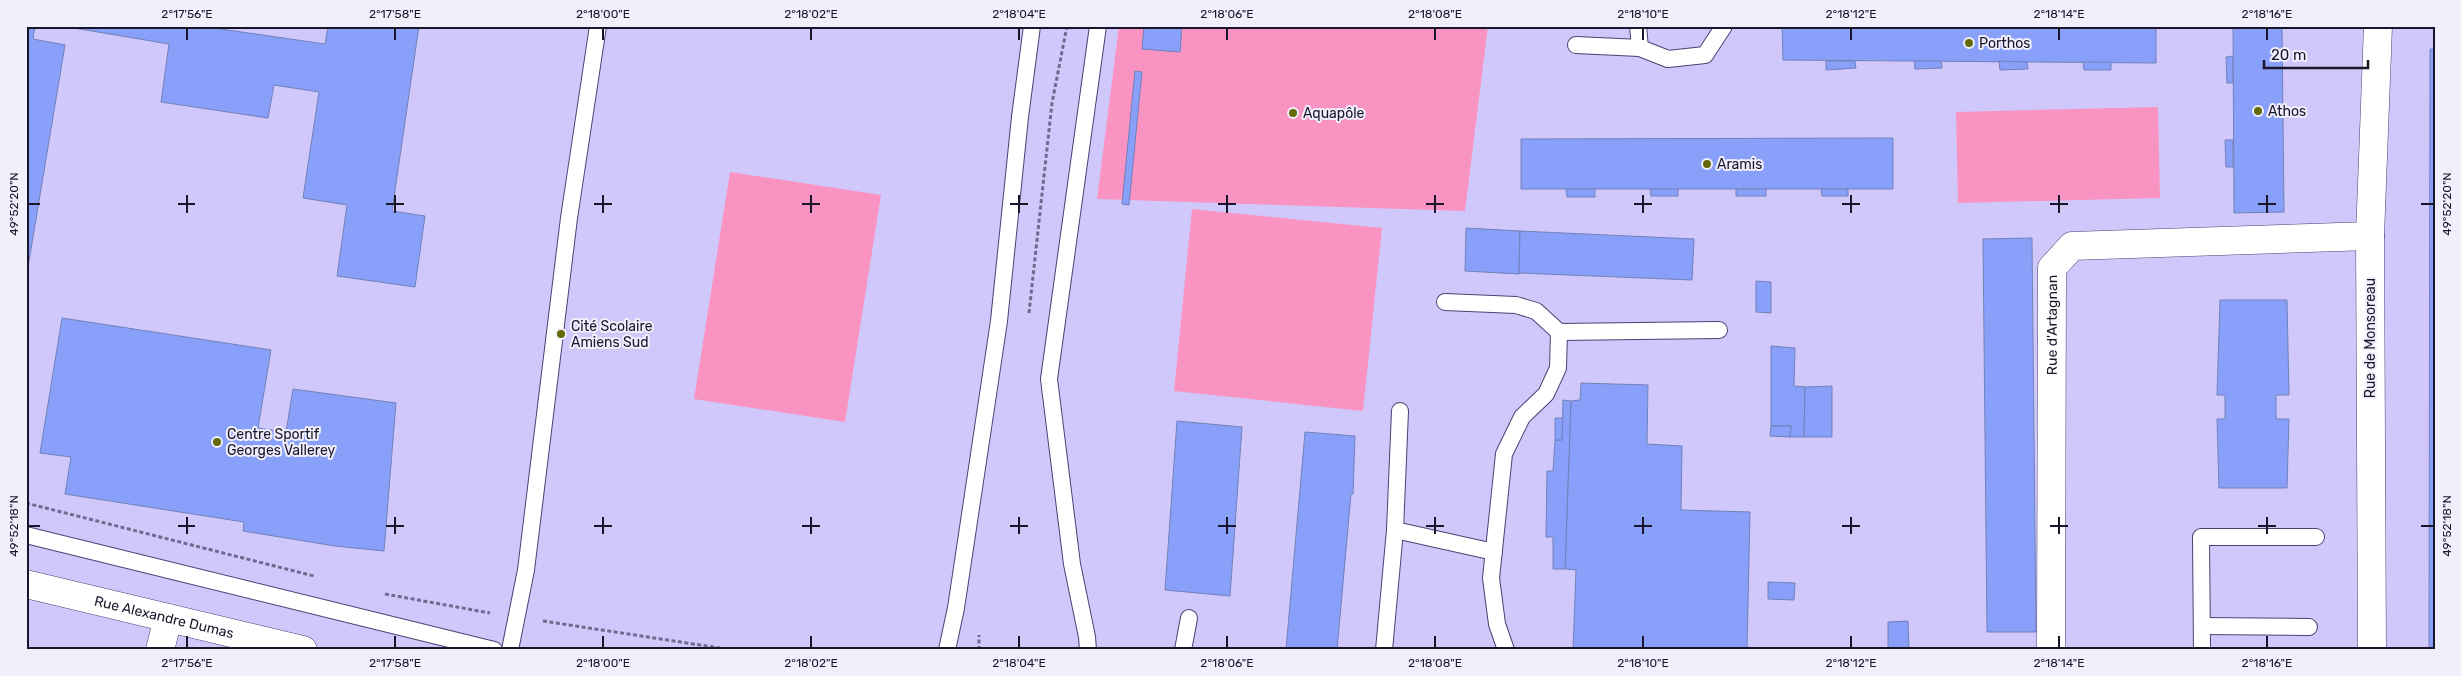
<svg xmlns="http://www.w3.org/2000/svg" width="2461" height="676" viewBox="0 0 2461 676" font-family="Rubik,sans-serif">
	<rect width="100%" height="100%" fill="#d0c8fa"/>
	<!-- green -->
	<g fill="#f994c2">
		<polygon points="1119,26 1488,26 1465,211 1097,199"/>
		<polygon points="2158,107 2160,198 1958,203 1956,112"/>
		<polygon points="730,172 881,195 845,422 694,399"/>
		<polygon points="1192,209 1382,228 1363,411 1174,391"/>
	</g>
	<!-- building -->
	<g fill="#89a0fa" stroke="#7281b8">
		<polygon points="26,26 35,26 33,39 65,45 26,279"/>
		<polygon points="62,26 200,26 325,44 328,26 419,26 392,211 425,216 415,287 337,276 347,205 303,198 319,92 274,85 268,118 161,102 169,44"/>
		<polygon points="1144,26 1182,26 1180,52 1142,49"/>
		<polygon points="1782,26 2156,26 2156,63 1783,60"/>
		<polygon points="2233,26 2282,26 2284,212 2234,213"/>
		<polygon points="2430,49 2435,49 2435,650 2429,650"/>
		<polygon points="2233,56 2233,83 2227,83 2226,57"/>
		<polygon points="1826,61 1855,61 1856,68 1826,70"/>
		<polygon points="1914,61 1941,61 1942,68 1915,69"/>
		<polygon points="1999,61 2027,62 2028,69 2000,70"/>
		<polygon points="2083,62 2111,62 2111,70 2084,70"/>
		<polygon points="1135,71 1142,72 1129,205 1122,204"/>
		<polygon points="1893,138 1893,189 1521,189 1521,139"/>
		<polygon points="2225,140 2233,140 2233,167 2226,167"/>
		<polygon points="1566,189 1595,189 1595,197 1567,197"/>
		<polygon points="1650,189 1678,189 1678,196 1651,196"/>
		<rect x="1736" y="189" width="30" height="7"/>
		<polygon points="1821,189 1848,189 1848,196 1822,196"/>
		<polygon points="1466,228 1520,231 1519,274 1465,271"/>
		<polygon points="1520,231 1694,239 1692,280 1519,273"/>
		<polygon points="2032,238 2036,632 1987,632 1983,239"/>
		<polygon points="1756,281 1771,282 1771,313 1756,312"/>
		<polygon points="2220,300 2287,300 2289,395 2276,395 2276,419 2289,419 2287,488 2219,488 2217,419 2225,419 2225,395 2217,395"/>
		<polygon points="62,318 271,350 258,428 286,432 293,389 396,403 384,551 335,546 243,531 244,522 65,494 71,457 40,453"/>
		<polygon points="1771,346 1795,348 1794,386 1805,387 1804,437 1790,437 1791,426 1771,426"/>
		<polygon points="1581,383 1648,385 1647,444 1682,446 1681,510 1750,512 1747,650 1573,650 1576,570 1565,569 1571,401 1580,400"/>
		<polygon points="1832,386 1832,437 1804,437 1805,387"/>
		<polygon points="1563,400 1571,401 1565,569 1553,569 1553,537 1546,537 1547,471 1553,471 1555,440 1562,440"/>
		<polygon points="1555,418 1563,418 1562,440 1555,440"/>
		<polygon points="1177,421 1242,427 1230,596 1165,590"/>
		<polygon points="1771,426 1791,426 1790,437 1770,436"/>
		<polygon points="1305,432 1355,436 1353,494 1351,494 1337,650 1286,650"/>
		<polygon points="1768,582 1795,583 1794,600 1768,599"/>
		<polygon points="1908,621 1909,650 1888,650 1888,622"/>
	</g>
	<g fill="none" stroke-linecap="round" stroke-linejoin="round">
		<!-- service casing -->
		<g stroke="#4c4175" stroke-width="18">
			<g id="service">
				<polyline points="1638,26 1640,48"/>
				<polyline points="1576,45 1640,48 1668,59 1705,55 1724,26"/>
				<polyline points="1445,302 1516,305 1536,311 1559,332 1558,368 1546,394 1522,417 1504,454 1491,578 1497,624 1506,650"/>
				<polyline points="1559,332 1719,330"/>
				<polyline points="1400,411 1395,530 1494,552"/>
				<polyline points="26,535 494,650"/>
				<polyline points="2202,626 2309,627"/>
				<polyline points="510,650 526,570 569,218 598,26"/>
				<polyline points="947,650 956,608 999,321 1020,117 1032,26"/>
				<polyline points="1088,650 1087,637 1072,564 1049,379 1098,26"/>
				<polyline points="1183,650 1189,618"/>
				<polyline points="1384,650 1395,530"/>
				<polyline points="2202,650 2201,537 2316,537"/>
			</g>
		</g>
		<!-- minor casing -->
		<g stroke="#4c4175" stroke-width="29">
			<g id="minor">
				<polyline points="160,650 168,618"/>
				<path id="s1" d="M2051,650L2052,268L2072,246L2370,236"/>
				<polyline points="2372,650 2370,236 2378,26"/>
			</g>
		</g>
		<!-- tertiary casing -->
		<g stroke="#4c4175" stroke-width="29">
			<g id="tertiary">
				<path id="s2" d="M26,584L303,650"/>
			</g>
		</g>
		<!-- path -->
		<g stroke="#716a8e" stroke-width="3" stroke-dasharray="4 2.5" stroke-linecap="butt">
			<polyline points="1029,313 1052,103 1067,26"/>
			<polyline points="26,503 314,576"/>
			<polyline points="385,594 490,613"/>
			<polyline points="543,621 733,650"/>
			<polyline points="979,650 979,635"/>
		</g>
		<!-- service -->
		<use href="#service" stroke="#fff" stroke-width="16"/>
		<!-- minor -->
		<use href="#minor" stroke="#fff" stroke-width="28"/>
		<!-- tertiary -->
		<use href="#tertiary" stroke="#fff" stroke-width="28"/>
	</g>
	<!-- ticks -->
	<path fill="none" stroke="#1a152b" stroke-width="2" d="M187,28V40M395,28V40M603,28V40M811,28V40M1019,28V40M1227,28V40M1435,28V40M1643,28V40M1851,28V40M2059,28V40M2267,28V40M187,195V213M395,195V213M603,195V213M811,195V213M1019,195V213M1227,195V213M1435,195V213M1643,195V213M1851,195V213M2059,195V213M2267,195V213M28,204H40M178,204H195M386,204H404M594,204H612M802,204H820M1010,204H1028M1218,204H1236M1426,204H1444M1634,204H1652M1842,204H1860M2050,204H2068M2258,204H2276M2421,204H2434M187,517V534M395,517V534M603,517V534M811,517V534M1019,517V534M1227,517V534M1435,517V534M1643,517V534M1851,517V534M2059,517V534M2267,517V534M28,526H40M178,526H195M386,526H404M594,526H612M802,526H820M1010,526H1028M1218,526H1236M1426,526H1444M1634,526H1652M1842,526H1860M2050,526H2068M2258,526H2276M2421,526H2434M187,636V648M395,636V648M603,636V648M811,636V648M1019,636V648M1227,636V648M1435,636V648M1643,636V648M1851,636V648M2059,636V648M2267,636V648"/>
	<!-- markers -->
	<g fill="#666908" stroke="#f0effc" stroke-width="2">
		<circle cx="1969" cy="43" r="5"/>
		<circle cx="2258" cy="111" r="5"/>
		<circle cx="1293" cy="113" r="5"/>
		<circle cx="1707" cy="164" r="5"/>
		<circle cx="561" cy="334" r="5"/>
		<circle cx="217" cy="442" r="5"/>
	</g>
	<g text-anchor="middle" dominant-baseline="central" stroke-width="4" stroke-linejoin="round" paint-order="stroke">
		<!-- poi labels -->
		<g font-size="14" fill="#1a152b" stroke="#f0effc" text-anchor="start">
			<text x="1979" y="43">Porthos</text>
			<text x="2268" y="111">Athos</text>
			<text x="1303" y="113">Aquapôle</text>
			<text x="1717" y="164">Aramis</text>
			<text x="571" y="326">Cité Scolaire<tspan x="571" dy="16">Amiens Sud</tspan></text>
			<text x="227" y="434">Centre Sportif<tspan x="227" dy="16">Georges Vallerey</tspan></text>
		</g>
		<!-- street labels -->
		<g font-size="14" fill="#1a152b" stroke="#f0effc">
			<text stroke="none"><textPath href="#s1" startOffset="325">Rue d'Artagnan</textPath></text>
			<text transform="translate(2370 338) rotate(-90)">Rue de Monsoreau</text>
			<text stroke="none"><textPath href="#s2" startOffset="142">Rue Alexandre Dumas</textPath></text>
		</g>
	</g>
	<!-- border -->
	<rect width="2461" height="676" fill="none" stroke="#f0effc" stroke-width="55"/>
	<!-- scale -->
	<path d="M2264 60v8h104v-8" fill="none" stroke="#1a152b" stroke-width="2.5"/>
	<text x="2271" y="60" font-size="15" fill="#1a152b" stroke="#f0effc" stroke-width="4" paint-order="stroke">20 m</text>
	<rect x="28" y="28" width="2406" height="620" fill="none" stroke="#1a152b" stroke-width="2"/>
	<g font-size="12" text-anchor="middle" fill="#1a152b">
		<text x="187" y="18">2°17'56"E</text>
		<text x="395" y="18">2°17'58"E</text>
		<text x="603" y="18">2°18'00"E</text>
		<text x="811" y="18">2°18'02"E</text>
		<text x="1019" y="18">2°18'04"E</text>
		<text x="1227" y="18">2°18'06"E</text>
		<text x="1435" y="18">2°18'08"E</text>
		<text x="1643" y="18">2°18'10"E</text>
		<text x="1851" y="18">2°18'12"E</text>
		<text x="2059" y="18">2°18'14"E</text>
		<text x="2267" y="18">2°18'16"E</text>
		<text transform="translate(14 204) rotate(-90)" y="4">49°52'20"N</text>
		<text transform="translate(2447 204) rotate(-90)" y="4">49°52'20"N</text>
		<text transform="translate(14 526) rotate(-90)" y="4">49°52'18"N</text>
		<text transform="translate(2447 526) rotate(-90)" y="4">49°52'18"N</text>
		<text x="187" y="667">2°17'56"E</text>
		<text x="395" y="667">2°17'58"E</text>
		<text x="603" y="667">2°18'00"E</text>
		<text x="811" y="667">2°18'02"E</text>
		<text x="1019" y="667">2°18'04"E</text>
		<text x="1227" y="667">2°18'06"E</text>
		<text x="1435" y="667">2°18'08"E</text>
		<text x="1643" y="667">2°18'10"E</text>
		<text x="1851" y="667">2°18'12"E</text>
		<text x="2059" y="667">2°18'14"E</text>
		<text x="2267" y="667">2°18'16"E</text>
	</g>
</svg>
